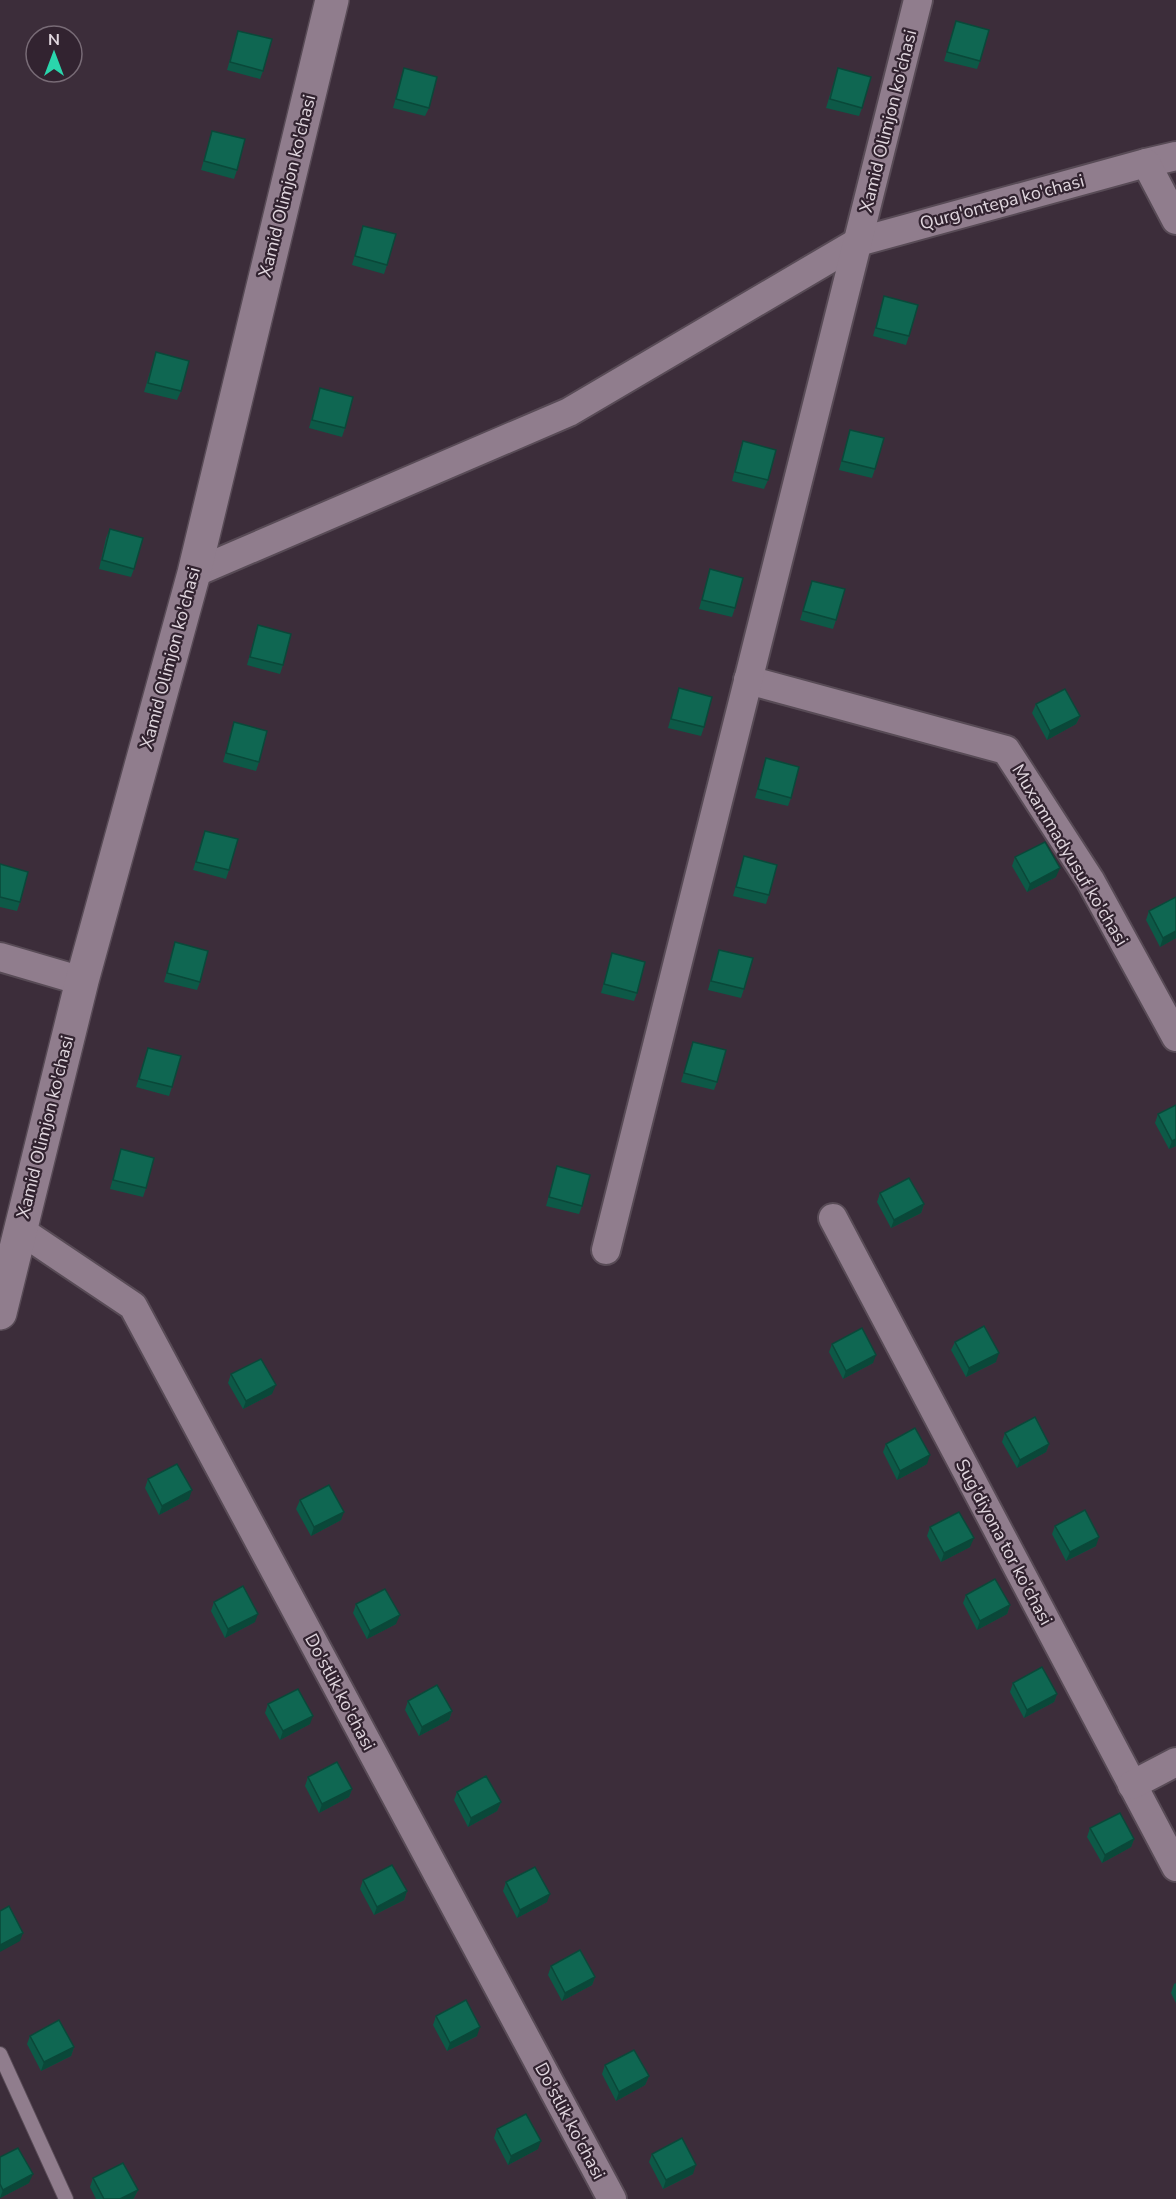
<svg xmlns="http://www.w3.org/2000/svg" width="1176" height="2199" viewBox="0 0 1176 2199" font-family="'Nunito Sans',sans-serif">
	<rect width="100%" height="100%" fill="#3c2d3a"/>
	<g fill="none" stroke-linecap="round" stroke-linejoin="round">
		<!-- service casing -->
		<g stroke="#584b56" stroke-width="16">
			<polyline id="service" points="0,2054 66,2199"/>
		</g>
		<!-- minor casing -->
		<g stroke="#584b56" stroke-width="32">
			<g id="minor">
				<polyline points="1146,163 1176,156"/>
				<polyline points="194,573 569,412 858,242 1146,163 1176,220"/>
				<polyline points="748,680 1006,750 1090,880 1176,1037"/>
				<polyline points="0,957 82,981"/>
				<polyline points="833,1218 1176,1867"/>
				<polyline points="20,1230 133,1306 612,2199"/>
				<polyline points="606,1250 918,0"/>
				<polyline points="1132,1785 1176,1762"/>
			</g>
		</g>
		<!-- secondary casing -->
		<g stroke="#584b56" stroke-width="36">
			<polyline id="secondary" points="0,1313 82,981 194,573 332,0"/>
		</g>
		<!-- service -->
		<use href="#service" stroke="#907d8d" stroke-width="14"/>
		<!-- minor -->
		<use href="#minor" stroke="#907d8d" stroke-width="28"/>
		<!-- secondary -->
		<use href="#secondary" stroke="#907d8d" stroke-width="33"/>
	</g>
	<!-- wall -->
	<g fill="#0d5947">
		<polygon points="956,21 980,61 977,69 944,61"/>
		<polygon points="238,31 263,71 260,79 227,70"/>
		<polygon points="404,68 429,108 425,116 393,108"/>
		<polygon points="838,68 862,108 859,116 826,108"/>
		<polygon points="212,131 237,170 234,179 201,170"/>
		<polygon points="363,226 387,265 384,274 352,265"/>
		<polygon points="884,296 909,336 906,345 873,336"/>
		<polygon points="156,352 181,391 177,400 144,392"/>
		<polygon points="320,388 345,428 342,437 309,428"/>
		<polygon points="850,430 875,469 872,478 839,470"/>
		<polygon points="743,441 768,480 764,489 732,481 740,449"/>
		<polygon points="110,529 134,569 131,577 99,569 106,538"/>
		<polygon points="710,569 735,608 732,617 699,609"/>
		<polygon points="812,581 836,620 833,629 800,620"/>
		<polygon points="258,625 283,665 280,674 247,665"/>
		<polygon points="679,688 704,727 701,736 668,728"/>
		<polygon points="1036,704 1080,716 1076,724 1047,740 1032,713"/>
		<polygon points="234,722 259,762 256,771 223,762"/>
		<polygon points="766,758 791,798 788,806 755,798"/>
		<polygon points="205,831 229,870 226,879 193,870"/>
		<polygon points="744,856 769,895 766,904 733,896"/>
		<polygon points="1015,857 1056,877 1027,892 1012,866"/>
		<polygon points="0,864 20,902 17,911 0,907"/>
		<polygon points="1149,911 1176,938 1160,947 1146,920"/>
		<polygon points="175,942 200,982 197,990 164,982"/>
		<polygon points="719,950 744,989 741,998 708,990"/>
		<polygon points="612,953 637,993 634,1001 601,993"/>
		<polygon points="693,1042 717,1082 714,1090 681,1082"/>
		<polygon points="148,1048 172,1087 169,1096 136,1087"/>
		<polygon points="1176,1105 1176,1146 1169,1149 1155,1123 1158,1114"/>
		<polygon points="121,1149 146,1188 143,1197 110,1189"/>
		<polygon points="557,1166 582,1206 579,1214 546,1206"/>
		<polygon points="880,1193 924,1204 921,1213 891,1228 877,1202"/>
		<polygon points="955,1342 996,1362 966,1377 951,1350"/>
		<polygon points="832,1344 873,1363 843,1379 829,1352"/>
		<polygon points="231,1374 272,1394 243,1409 228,1383"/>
		<polygon points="1005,1433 1049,1444 1046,1452 1017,1468 1002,1442"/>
		<polygon points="886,1444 927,1464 897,1480 883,1452"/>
		<polygon points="148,1479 189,1499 159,1515 145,1488"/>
		<polygon points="300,1500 341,1520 311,1536 296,1509"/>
		<polygon points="1055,1526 1096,1546 1066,1561 1052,1534"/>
		<polygon points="930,1527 970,1547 941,1562 927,1536"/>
		<polygon points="966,1595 1010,1605 1007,1614 977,1630 963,1603"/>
		<polygon points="214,1602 255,1622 225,1638 211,1611"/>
		<polygon points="356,1604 396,1624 367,1639 353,1613"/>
		<polygon points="1013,1683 1057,1694 1054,1702 1024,1718 1010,1692"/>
		<polygon points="408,1701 452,1711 449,1720 419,1736 405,1710"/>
		<polygon points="268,1704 310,1724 280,1740 265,1713"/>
		<polygon points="308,1777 352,1789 349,1797 319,1813 305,1786"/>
		<polygon points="457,1792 501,1802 497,1811 468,1827 454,1800"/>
		<polygon points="1090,1828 1134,1839 1131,1847 1102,1863 1087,1837"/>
		<polygon points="363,1880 407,1891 404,1900 374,1915 360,1889"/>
		<polygon points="506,1882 547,1902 517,1918 503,1891"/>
		<polygon points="551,1966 595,1977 592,1985 562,2001 548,1975"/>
		<polygon points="1176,1983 1176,2003 1171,1993 1174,1984"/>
		<polygon points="436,2016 477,2036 447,2051 433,2025"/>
		<polygon points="30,2036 74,2047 71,2056 41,2071 27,2044"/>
		<polygon points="605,2065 649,2076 645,2085 616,2101 602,2074"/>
		<polygon points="497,2129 538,2149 508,2165 494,2138"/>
		<polygon points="652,2154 693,2174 663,2189 649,2162"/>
		<polygon points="0,2157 29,2183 0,2198"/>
		<polygon points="93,2178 138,2190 134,2198 133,2199 96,2199 90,2187"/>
	</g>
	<!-- shaded-wall -->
	<g fill="#0a4839">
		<polygon points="1080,716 1076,724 1047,740 1050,731"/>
		<polygon points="1060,868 1056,877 1027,892 1030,884"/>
		<polygon points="1176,931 1176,938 1160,947 1163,938"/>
		<polygon points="1176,1139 1176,1146 1169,1149 1172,1141"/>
		<polygon points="924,1204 921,1213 891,1228 894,1220"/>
		<polygon points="999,1353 996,1362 966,1377 969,1368"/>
		<polygon points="876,1355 873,1363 843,1379 846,1371"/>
		<polygon points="276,1385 272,1394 243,1409 246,1401"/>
		<polygon points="1049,1444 1046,1452 1017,1468 1020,1460"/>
		<polygon points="930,1455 927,1464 897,1480 900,1471"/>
		<polygon points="192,1490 189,1499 159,1515 162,1506"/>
		<polygon points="344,1512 341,1520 311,1536 314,1527"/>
		<polygon points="1099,1537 1096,1546 1066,1561 1070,1552"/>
		<polygon points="974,1538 970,1547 941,1562 944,1553"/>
		<polygon points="1010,1605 1007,1614 977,1630 980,1621"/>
		<polygon points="258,1614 255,1622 225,1638 228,1629"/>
		<polygon points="400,1615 396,1624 367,1639 370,1631"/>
		<polygon points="1057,1694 1054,1702 1024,1718 1027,1710"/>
		<polygon points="452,1711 449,1720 419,1736 422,1727"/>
		<polygon points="313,1716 310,1724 280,1740 283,1731"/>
		<polygon points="352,1789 349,1797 319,1813 322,1804"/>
		<polygon points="501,1802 497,1811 468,1827 471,1818"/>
		<polygon points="1134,1839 1131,1847 1102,1863 1105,1855"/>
		<polygon points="407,1891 404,1900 374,1915 377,1907"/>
		<polygon points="550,1894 547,1902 517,1918 520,1910"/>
		<polygon points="23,1933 20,1941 0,1952 0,1945"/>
		<polygon points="595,1977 592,1985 562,2001 565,1993"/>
		<polygon points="480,2027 477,2036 447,2051 450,2043"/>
		<polygon points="74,2047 71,2056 41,2071 44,2062"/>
		<polygon points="649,2076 645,2085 616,2101 619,2092"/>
		<polygon points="541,2141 538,2149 508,2165 511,2156"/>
		<polygon points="696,2165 693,2174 663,2189 666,2180"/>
		<polygon points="33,2174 29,2183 0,2198 3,2190"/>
		<polygon points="138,2190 134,2198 133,2199 120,2199"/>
	</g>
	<!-- building -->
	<g fill="#0f6752" stroke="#0a4839" stroke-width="1.5">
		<polygon points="956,21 989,30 980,61 947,52"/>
		<polygon points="238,31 272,39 263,71 230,62"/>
		<polygon points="404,68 437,77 429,108 396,99"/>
		<polygon points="838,68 871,77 862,108 830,99"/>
		<polygon points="212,131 245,139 237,170 204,161"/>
		<polygon points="363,226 396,234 387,265 355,256"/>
		<polygon points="884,296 918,305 909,336 876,328"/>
		<polygon points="156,352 189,361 181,391 148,383"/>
		<polygon points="320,388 353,397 345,428 312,420"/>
		<polygon points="850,430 884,438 875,469 842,461"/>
		<polygon points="743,441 776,450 768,480 735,472"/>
		<polygon points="110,529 143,538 134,569 102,560"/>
		<polygon points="710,569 743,578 735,608 702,600"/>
		<polygon points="812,581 845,589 836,620 803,611"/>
		<polygon points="258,625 291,634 283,665 250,657"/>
		<polygon points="679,688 712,697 704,727 671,719"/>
		<polygon points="1065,689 1080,716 1050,731 1036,704"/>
		<polygon points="234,722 267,731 259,762 226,753"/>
		<polygon points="766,758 799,767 791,798 758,789"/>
		<polygon points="205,831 238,839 229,870 196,862"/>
		<polygon points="1045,842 1060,868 1030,884 1015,857"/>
		<polygon points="744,856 777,865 769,895 736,887"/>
		<polygon points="0,864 28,872 20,902 0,897"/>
		<polygon points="1176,897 1176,931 1163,938 1149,911"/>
		<polygon points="175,942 208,951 200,982 167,973"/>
		<polygon points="719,950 753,958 744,989 711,981"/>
		<polygon points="612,953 645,962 637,993 604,984"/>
		<polygon points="693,1042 726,1050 717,1082 684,1073"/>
		<polygon points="148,1048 181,1056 172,1087 139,1079"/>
		<polygon points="1176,1105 1176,1139 1172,1141 1158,1114"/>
		<polygon points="121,1149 154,1158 146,1188 113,1180"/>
		<polygon points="557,1166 590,1175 582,1206 549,1197"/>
		<polygon points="909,1178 924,1204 894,1220 880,1193"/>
		<polygon points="984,1326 999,1353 969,1368 955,1342"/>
		<polygon points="862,1328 876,1355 846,1371 832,1344"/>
		<polygon points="261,1359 276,1385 246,1401 231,1374"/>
		<polygon points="1035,1417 1049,1444 1020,1460 1005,1433"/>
		<polygon points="915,1428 930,1455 900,1471 886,1444"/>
		<polygon points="177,1464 192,1490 162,1506 148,1479"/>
		<polygon points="329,1485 344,1512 314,1527 300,1500"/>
		<polygon points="1085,1510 1099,1537 1070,1552 1055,1526"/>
		<polygon points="959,1512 974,1538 944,1553 930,1527"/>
		<polygon points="995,1579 1010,1605 980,1621 966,1595"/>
		<polygon points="243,1586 258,1614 228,1629 214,1602"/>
		<polygon points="385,1589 400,1615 370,1631 356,1604"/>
		<polygon points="1042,1667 1057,1694 1027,1710 1013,1683"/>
		<polygon points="437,1685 452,1711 422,1727 408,1701"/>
		<polygon points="298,1689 313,1716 283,1731 268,1704"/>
		<polygon points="337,1762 352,1789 322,1804 308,1777"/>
		<polygon points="486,1776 501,1802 471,1818 457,1792"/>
		<polygon points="1120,1813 1134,1839 1105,1855 1090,1828"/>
		<polygon points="392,1865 407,1891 377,1907 363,1880"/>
		<polygon points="535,1867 550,1894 520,1910 506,1882"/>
		<polygon points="9,1906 23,1933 0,1945 0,1911"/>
		<polygon points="580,1950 595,1977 565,1993 551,1966"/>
		<polygon points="466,2000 480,2027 450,2043 436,2016"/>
		<polygon points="59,2020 74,2047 44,2062 30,2036"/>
		<polygon points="634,2050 649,2076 619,2092 605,2065"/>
		<polygon points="526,2114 541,2141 511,2156 497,2129"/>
		<polygon points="682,2138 696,2165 666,2180 652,2154"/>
		<polygon points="18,2148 33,2174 3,2190 0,2184 0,2157"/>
		<polygon points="123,2163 138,2190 120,2199 104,2199 93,2178"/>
	</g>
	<g text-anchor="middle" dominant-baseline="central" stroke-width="4.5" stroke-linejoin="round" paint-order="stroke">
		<!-- street labels -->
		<g font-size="18" fill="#e1d7df" stroke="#322330">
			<text transform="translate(888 121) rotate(-76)">Xamid Olimjon ko'chasi</text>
			<text transform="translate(287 186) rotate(-76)">Xamid Olimjon ko'chasi</text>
			<text transform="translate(1002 202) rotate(-15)">Qurg'ontepa ko'chasi</text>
			<text transform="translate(170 658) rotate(-75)">Xamid Olimjon ko'chasi</text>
			<text transform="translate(1070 855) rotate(59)">Muxammadyusuf ko'chasi</text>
			<text transform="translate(45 1127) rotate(-76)">Xamid Olimjon ko'chasi</text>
			<text transform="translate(1004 1542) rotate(62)">Sug'diyona tor ko'chasi</text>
			<text transform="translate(340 1692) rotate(62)">Do'stlik ko'chasi</text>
			<text transform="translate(570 2121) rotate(62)">Do'stlik ko'chasi</text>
		</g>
	</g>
	<!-- north arrow -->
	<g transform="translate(54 54)"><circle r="28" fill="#322330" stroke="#786b76" stroke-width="1.5"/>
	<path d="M0-4.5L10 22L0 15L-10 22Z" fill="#2ad5ac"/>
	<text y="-9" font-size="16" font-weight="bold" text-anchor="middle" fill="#e1d7df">N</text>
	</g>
</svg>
